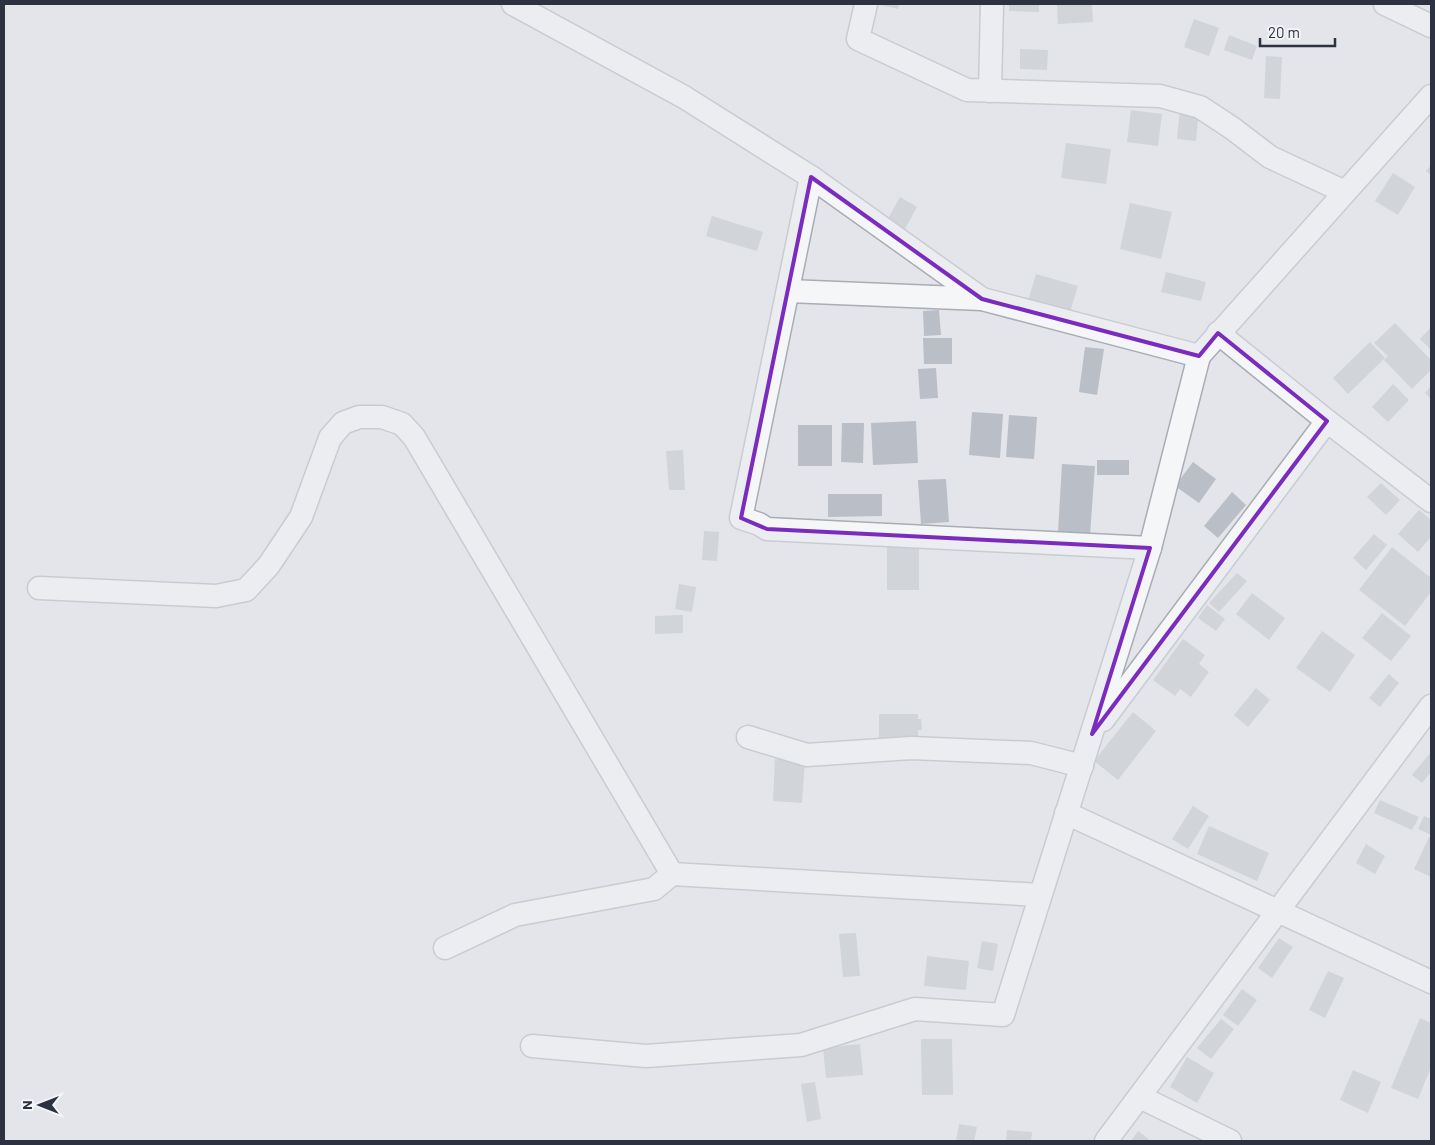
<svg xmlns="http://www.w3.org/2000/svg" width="1435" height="1145" viewBox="0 0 1435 1145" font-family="Barlow,sans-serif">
	<rect width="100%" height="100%" fill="#e3e5ea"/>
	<!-- building -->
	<g fill="#babec6">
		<polygon points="876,4 899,4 898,9"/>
		<polygon points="1009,4 1039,4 1039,12 1009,11"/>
		<polygon points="1057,4 1092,4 1093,22 1058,24"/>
		<polygon points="1194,19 1219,28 1209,56 1184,47"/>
		<polygon points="1229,35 1257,46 1252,60 1224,50"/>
		<polygon points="1020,49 1048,50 1047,70 1020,69"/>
		<polygon points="1266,56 1282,57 1280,99 1264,98"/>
		<polygon points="1180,108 1199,110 1196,141 1177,139"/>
		<polygon points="1131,110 1162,114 1158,146 1127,142"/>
		<polygon points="1066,143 1111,149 1106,184 1061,178"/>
		<polygon points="1431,165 1431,175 1426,171"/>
		<polygon points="1393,173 1415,187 1398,215 1375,201"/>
		<polygon points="900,197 917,207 901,236 884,226"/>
		<polygon points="1130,203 1172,212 1161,259 1120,249"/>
		<polygon points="712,216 763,232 757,251 706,236"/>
		<polygon points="1166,272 1206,282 1201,301 1161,292"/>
		<polygon points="1036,274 1078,286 1070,312 1028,301"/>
		<polygon points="939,310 941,335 924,336 923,311"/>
		<polygon points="1395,323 1431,360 1431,370 1412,389 1384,360 1388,356 1374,343"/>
		<polygon points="1431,327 1431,350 1420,339"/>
		<polygon points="923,338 952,338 952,364 924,364"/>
		<polygon points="1370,342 1385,358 1348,394 1333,378"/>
		<polygon points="1085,347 1104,349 1097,395 1079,392"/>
		<polygon points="936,368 938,398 920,399 918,369"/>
		<polygon points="1393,384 1409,400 1388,422 1372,407"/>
		<polygon points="1431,386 1431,399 1425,393"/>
		<polygon points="972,412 1003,414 1000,458 969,455"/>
		<polygon points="1009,415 1037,417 1034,459 1006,457"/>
		<polygon points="916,421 918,463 873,465 871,423"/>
		<polygon points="842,423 864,423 863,463 841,462"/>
		<rect x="798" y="425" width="34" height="41"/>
		<polygon points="683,450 685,490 669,490 666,451"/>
		<rect x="1097" y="460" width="32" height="15"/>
		<polygon points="1193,462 1216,479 1199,503 1175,486"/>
		<polygon points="1062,464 1095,466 1090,535 1058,532"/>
		<polygon points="946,479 949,522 921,524 918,480"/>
		<polygon points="1381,483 1400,500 1386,515 1367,497"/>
		<polygon points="1232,492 1246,505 1218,538 1204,526"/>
		<polygon points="828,494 882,494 882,516 828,517"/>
		<polygon points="1419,510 1431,520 1431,537 1418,552 1398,534"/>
		<polygon points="704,531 719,532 717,561 702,560"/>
		<polygon points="1374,534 1387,545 1366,570 1353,558"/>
		<rect x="887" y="546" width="32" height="44"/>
		<polygon points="1392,547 1431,578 1431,592 1405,626 1359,590"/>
		<polygon points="1237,573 1247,581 1219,612 1209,603"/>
		<polygon points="679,584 696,587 692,612 675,609"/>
		<polygon points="1252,593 1285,618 1269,640 1236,614"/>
		<polygon points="1207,605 1225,619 1216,631 1198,618"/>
		<polygon points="1382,613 1411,636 1391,661 1362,638"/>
		<polygon points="683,615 683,633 655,634 655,616"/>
		<polygon points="1322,631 1355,655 1330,692 1296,668"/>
		<polygon points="1183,639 1205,655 1199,664 1209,672 1191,697 1180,689 1175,696 1153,680"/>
		<polygon points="1389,674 1399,683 1380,707 1369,698"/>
		<polygon points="1256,688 1270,700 1248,727 1234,715"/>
		<polygon points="1133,712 1156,731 1118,780 1094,761"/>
		<polygon points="879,714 918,714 918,719 921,719 922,730 918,730 918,744 879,745"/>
		<polygon points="1431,752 1431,772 1422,783 1412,775"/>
		<polygon points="775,759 805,761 802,803 773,801"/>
		<polygon points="1380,800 1419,817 1412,830 1374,813"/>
		<polygon points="1193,806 1209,816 1188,849 1172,839"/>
		<polygon points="1424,816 1431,819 1431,835 1418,829"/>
		<polygon points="1209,826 1269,853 1257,881 1197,854"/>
		<polygon points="1429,837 1431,838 1431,877 1414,869"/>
		<polygon points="1366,844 1385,856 1375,874 1356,863"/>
		<polygon points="856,933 860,976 843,977 839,934"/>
		<polygon points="1279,938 1293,947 1272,978 1258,968"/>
		<polygon points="982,941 998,944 993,971 977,968"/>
		<polygon points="927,956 969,961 966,990 924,986"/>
		<polygon points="1328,971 1344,978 1325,1018 1309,1010"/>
		<polygon points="1242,989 1257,1000 1238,1026 1223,1015"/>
		<polygon points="1420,1018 1431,1023 1431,1067 1418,1099 1391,1088"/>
		<polygon points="1221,1019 1234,1029 1211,1059 1197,1048"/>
		<polygon points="921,1039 952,1039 953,1095 922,1095"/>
		<polygon points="860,1044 863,1075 826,1078 823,1048"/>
		<polygon points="1187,1057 1214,1073 1197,1103 1170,1087"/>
		<polygon points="1353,1070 1381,1082 1368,1113 1340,1100"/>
		<polygon points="815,1082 821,1119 807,1122 801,1084"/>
		<polygon points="959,1124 977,1127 974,1141 956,1141"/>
		<polygon points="1007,1130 1032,1132 1031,1141 1006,1141"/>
		<polygon points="1138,1131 1151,1141 1131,1141"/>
	</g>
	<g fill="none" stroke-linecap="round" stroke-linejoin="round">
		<!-- minor casing -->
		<g stroke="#a8acb4" stroke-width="25">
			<g id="minor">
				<polyline points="513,4 684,97 811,177 982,299"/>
				<polyline points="866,4 858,39 967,90 1160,96 1200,107 1232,128 1270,157 1345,192"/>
				<polyline points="1385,4 1431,26"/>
				<polyline points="990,91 992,4"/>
				<polyline points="811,177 741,518 759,524 767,529 1150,548"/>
				<polyline points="788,291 982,299 1199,356 1431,96"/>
				<polyline points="1218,333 1327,421 1431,501"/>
				<polyline points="39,588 216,596 246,590 269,565 301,517 330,438 343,423 359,417 382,417 402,424 414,437 672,874"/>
				<polyline points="1103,720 1327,421"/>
				<polyline points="748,737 807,755 911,748 1031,753 1082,766"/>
				<polyline points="1066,813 1431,982"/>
				<polyline points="445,948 515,915 654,889 672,874 1040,895"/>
				<polyline points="532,1046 646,1056 801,1045 915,1009 1003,1015 1150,548 1199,356"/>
				<polyline points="1140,1097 1230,1141"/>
				<polyline points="1106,1141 1431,706"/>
			</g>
		</g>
		<!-- minor -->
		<use href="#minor" stroke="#f5f6f8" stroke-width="22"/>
	</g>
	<!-- marked area -->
	<path d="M0 0H1435V1145H0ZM811,177L982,299L1199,356L1218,333L1327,421L1092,734L1150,548L767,529L741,518Z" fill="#e3e5ea" fill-opacity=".55" fill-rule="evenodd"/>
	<path fill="none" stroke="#7b2cbf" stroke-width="4" stroke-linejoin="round" d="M811,177L982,299L1199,356L1218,333L1327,421L1092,734L1150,548L767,529L741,518Z"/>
	<!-- border -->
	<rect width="1435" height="1145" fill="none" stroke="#2c3240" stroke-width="10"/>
	<!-- north arrow -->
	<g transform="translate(40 1105) rotate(270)" stroke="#f2f4f7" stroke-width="4" paint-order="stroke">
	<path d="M0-4L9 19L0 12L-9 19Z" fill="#2c3240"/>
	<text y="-8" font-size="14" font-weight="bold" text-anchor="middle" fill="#2c3240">N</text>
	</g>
	<!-- scale -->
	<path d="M1260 38v8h75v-8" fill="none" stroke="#2c3240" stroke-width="2.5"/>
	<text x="1268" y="38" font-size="15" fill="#2c3240" stroke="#f2f4f7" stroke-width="4" paint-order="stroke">20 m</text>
</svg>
